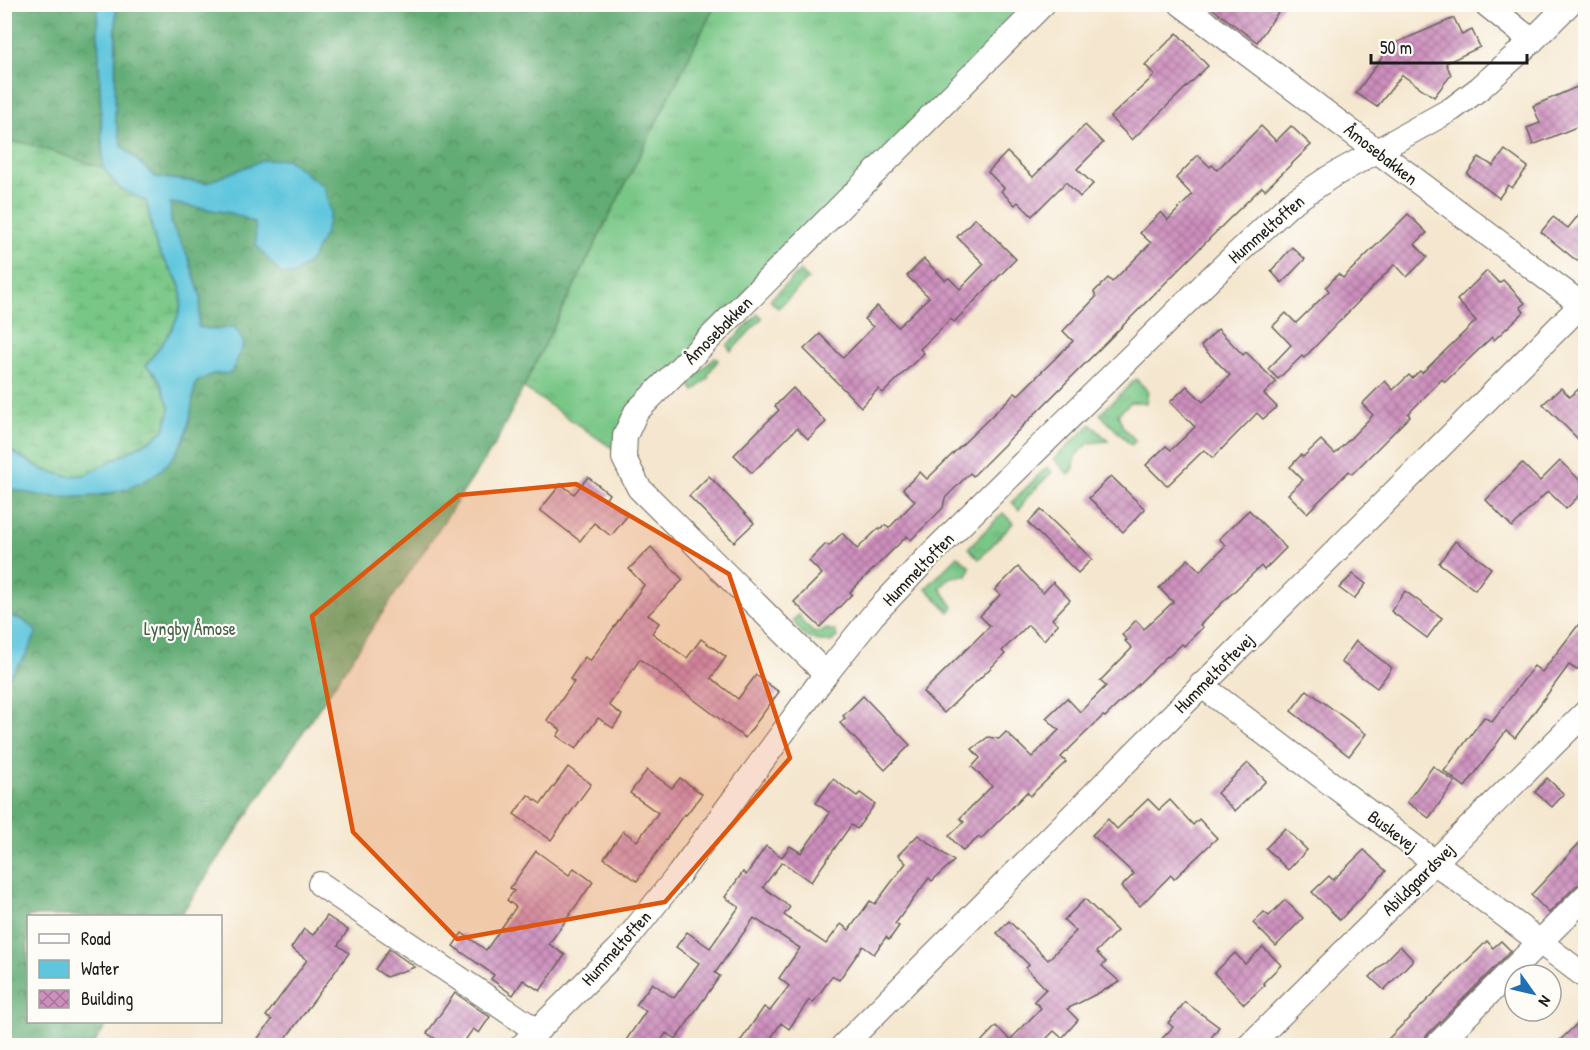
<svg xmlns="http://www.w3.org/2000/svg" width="1590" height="1050" viewBox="0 0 1590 1050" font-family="'Patrick Hand',sans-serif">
	<defs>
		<pattern id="grass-tufts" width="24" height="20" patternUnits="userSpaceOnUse" patternTransform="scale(1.5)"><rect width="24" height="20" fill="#79c787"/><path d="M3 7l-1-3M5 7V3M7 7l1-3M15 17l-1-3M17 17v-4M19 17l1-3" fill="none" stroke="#68aa74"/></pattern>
		<pattern id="forest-crowns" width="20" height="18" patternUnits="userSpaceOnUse" patternTransform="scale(1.5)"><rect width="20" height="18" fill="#62ac74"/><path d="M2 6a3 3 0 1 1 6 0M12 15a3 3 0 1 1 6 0" fill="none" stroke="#508b5e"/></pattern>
		<pattern id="wetland-marsh" width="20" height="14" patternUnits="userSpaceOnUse" patternTransform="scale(1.5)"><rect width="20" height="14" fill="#79c787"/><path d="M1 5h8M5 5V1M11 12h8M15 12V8" fill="none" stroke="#68aa74"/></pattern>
		<pattern id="building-cross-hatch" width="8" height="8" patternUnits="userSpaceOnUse" patternTransform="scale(1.5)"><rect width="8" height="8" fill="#cd8fbd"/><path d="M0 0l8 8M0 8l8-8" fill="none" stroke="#a67499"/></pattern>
	</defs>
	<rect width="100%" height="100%" fill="#fdfcf7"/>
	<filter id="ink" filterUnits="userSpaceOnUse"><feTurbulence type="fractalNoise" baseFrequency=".0167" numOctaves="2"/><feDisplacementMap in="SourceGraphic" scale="12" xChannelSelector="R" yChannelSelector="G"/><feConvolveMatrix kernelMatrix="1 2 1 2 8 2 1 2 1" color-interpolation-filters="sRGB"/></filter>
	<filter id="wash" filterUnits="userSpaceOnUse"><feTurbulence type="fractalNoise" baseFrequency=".008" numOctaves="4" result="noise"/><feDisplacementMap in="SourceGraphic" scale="24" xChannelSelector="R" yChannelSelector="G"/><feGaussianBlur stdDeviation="1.35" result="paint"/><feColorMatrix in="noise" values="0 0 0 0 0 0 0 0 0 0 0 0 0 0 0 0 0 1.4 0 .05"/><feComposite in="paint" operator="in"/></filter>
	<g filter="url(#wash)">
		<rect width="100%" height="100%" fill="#f5e7cf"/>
		<!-- grass -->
		<g fill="url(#grass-tufts)" stroke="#4a7252" stroke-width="1.5">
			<polygon points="715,5 1033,5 615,450 523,387"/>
			<polygon points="800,271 808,279 778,308 770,300"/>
			<polygon points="758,314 762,318 731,351 727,346"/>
			<polygon points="715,357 718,360 708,374 709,377 694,391 690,385 690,382"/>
			<polygon points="1136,379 1148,391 1146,403 1131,402 1118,414 1123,427 1136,441 1131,445 1100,414"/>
			<polygon points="1091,424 1108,441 1089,443 1075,456 1074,468 1069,475 1054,459"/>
			<polygon points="1047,467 1052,472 1027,497 1019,510 1012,502"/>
			<polygon points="1003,513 1013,523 979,559 968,548"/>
			<polygon points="958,556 970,567 967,576 951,577 940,588 953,607 949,612 926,588"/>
			<path d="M799,615L803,623L814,633L827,629L835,631L837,637L831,642C811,641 803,638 793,620Z"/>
		</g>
		<!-- forest -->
		<g fill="url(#forest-crowns)" stroke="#3f6448" stroke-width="1.5">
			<polygon points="4,5 97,5 103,168 120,189 5,448"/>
			<polygon points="116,5 715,5 494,446 180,916 28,916 28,1022 109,1022 93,1045 5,1045 5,682 26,655 23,620 7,615 5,608 5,488 44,496 80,497 112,494 192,399 196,382 213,374 231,373 244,344 235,328 215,330 198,327 201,297 187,254 171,224 170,203 231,213 255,222 294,275 229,175 206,183 155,177 122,146 115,118"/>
		</g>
		<!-- wetland -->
		<path fill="url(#wetland-marsh)" stroke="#4a7252" stroke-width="1.5" d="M22,142L103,168L120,189L146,201C150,216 152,232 157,247C162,261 176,274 180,287C188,315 162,344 146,365L159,379L170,409L164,430L151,440L86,475L66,476L44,470L5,448L4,143Z"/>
		<!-- water -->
		<g fill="#5fc6dd" stroke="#3e717c" stroke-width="1.5">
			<path d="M97,5H116L115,118L122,146L155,177L206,183L263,160L287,159L324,187L331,213L325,233L311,260L294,275L281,274L256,245L255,222L231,213L170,203L171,224L187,254L201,297L198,327L215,330L235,327L244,344L231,373L213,374L196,382C191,402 192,423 183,441C159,492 95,501 46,496C32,495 18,490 5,488V448L44,470L66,476L85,475L151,440L164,430L170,409L159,379L146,365C162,344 188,315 180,287C177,274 162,261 157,247C152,232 150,216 146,201L120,189L103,168Z"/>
			<polygon points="5,608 7,615 23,620 37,632 26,655 5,682"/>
		</g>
		<g id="blocks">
			<!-- building -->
			<g fill="url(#building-cross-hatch)">
				<polygon points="1206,4 1284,4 1257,42"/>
				<polygon points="1454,18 1462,35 1472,30 1480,47 1446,63 1451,75 1434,97 1402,75 1377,107 1356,93 1391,45"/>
				<polygon points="1177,33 1208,66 1132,140 1110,117 1155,75 1145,65"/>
				<polygon points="1586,83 1586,123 1533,145 1527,128 1540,123 1533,106"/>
				<polygon points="1085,125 1103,143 1077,169 1093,184 1080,197 1066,182 1032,216 1018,202 1015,205 1001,191 1004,188 988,172 1007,152 1033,177"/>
				<polygon points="1261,126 1276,141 1291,126 1311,145 1265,190 1262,187 1229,219 973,476 970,473 945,498 943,508 911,540 907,536 850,592 852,594 820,627 794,602 822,574 809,561 826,544 829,546 842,533 857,549 879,528 880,530 885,525 889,528 915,501 903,489 920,472 927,479 1015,393 1018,395 1073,341 1063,331 1096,297 1094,292 1108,278 1112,282 1151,243 1140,233 1161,212 1168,220 1192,195 1176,178 1198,155 1210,167 1212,165 1217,170"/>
				<polygon points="1505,150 1528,167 1512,188 1508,185 1499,198 1467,174 1479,157 1493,166"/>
				<polygon points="1586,206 1586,250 1577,261 1541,232 1553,217 1568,228"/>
				<polygon points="1408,214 1427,233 1415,244 1427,257 1407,277 1395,264 1304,358 1302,356 1278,379 1268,369 1291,345 1273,326 1286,313 1296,323 1329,291 1326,287 1338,274 1343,278"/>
				<polygon points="975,218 1016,259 954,322 951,319 920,349 924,353 883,393 878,389 861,407 804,349 820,334 843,358 873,327 864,319 877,306 898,327 929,297 907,276 924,259 945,280 949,278 960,289 984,264 957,237"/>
				<polygon points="1292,247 1305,259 1282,283 1271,271"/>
				<polygon points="1487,271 1499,283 1503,280 1525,303 1520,307 1524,312 1494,340 1492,337 1445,382 1442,379 1408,414 1410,416 1352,474 1349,471 1307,513 1288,494 1303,480 1290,467 1301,455 1303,457 1321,440 1335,454 1373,415 1362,404 1385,381 1393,390 1409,375 1412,378 1420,371 1422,373 1476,321 1457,300"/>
				<polygon points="1218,329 1243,355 1246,352 1276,382 1264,394 1277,407 1263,419 1257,413 1213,458 1204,450 1167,486 1146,465 1166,446 1171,450 1195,427 1170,402 1187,386 1203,402 1230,375 1201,346"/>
				<polygon points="1586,382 1586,447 1543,404 1561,388 1570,397"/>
				<polygon points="793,388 826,422 808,439 797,428 752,473 734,455 779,410 775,406"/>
				<polygon points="1560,461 1586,486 1586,489 1566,509 1548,491 1512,527 1486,500 1522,463 1540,481"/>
				<polygon points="709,476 754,523 734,542 689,496"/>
				<polygon points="1111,476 1145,509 1123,532 1089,498"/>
				<polygon points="588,477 609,494 606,499 627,516 611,536 594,523 580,541 540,510 561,484 574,494"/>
				<polygon points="1041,510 1092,559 1078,573 1028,523"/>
				<polygon points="1249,510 1286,548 1264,570 1261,566 1226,599 1200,625 1203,627 1184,646 1182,644 1168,657 1167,656 1105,717 1103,716 1061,757 1066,762 1030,796 1027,792 981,839 979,837 963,851 949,836 964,822 960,818 992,786 972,767 980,758 972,749 988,737 999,739 1006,732 1032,757 1059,730 1046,718 1067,698 1080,712 1106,686 1100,681 1132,648 1125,641 1127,640 1122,635 1136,620 1144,629 1173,602 1159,588 1188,559 1200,571 1226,545 1219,539"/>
				<polygon points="1455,541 1491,568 1475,590 1439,563"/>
				<polygon points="651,547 683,580 648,615 659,623 652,633 687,658 701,639 726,657 711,678 738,699 756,675 779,692 745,738 640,659 609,705 622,715 613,728 598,718 576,749 557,736 561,730 547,720 574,682 570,679 585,657 590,661 644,585 629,569"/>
				<polygon points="1018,567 1043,593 1053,582 1070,600 1052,619 1058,624 1044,640 1028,625 1002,651 1005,654 944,713 923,692 990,626 980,616 1000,595 995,590"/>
				<polygon points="1353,574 1366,584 1354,599 1339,588"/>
				<polygon points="1405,591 1442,618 1427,638 1391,611"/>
				<polygon points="1586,615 1586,659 1577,670 1569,665 1515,738 1506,731 1465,787 1444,771 1484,717 1492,722 1534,666 1542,672"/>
				<polygon points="1356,641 1392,668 1377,688 1341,662"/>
				<polygon points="1307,690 1366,734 1349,756 1291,711"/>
				<polygon points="863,696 910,745 885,770 840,723 845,718 843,716"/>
				<polygon points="1248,763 1266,781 1235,811 1217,793"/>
				<polygon points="1433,766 1455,782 1429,818 1407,802"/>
				<polygon points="568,767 591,784 551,840 514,814 528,795 541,804"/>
				<polygon points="647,770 672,788 680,778 702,794 686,815 684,814 637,881 604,858 623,831 637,841 658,813 630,793"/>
				<polygon points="1547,778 1564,794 1552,807 1535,792"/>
				<polygon points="833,779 857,796 860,793 875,804 857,829 851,825 811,882 782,862 763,887 790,907 784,915 826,944 841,924 849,930 870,901 875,904 906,863 898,855 918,835 954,861 932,881 929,878 895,924 899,926 889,940 886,937 874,954 863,946 839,980 832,976 813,1003 809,1000 789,1029 781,1023 766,1046 737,1046 764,1007 770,1011 789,986 779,978 800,948 754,918 715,973 720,976 676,1039 666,1033 658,1046 622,1046 646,1011 636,1005 652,983 674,998 699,963 676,947 687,932 710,948 739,907 725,897 743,872 746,875 766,846 782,857 790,846 801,853 830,813 816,803"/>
				<polygon points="1148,799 1159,810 1170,800 1193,825 1199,819 1217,838 1174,879 1171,875 1140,906 1121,887 1134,874 1092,835 1108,819 1117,829"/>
				<polygon points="1285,828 1307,850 1288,870 1266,848"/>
				<polygon points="1586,836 1586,882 1576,886 1549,913 1531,895"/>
				<polygon points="1364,850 1386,871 1340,920 1312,892 1329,876 1333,880"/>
				<polygon points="536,851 569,875 574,868 593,882 549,944 565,955 540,991 523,980 513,995 491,979 494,975 453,946 462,933 486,950 516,907 507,900 514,891 510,888"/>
				<polygon points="1085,899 1117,931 1096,952 1106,962 1102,966 1120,982 1067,1009 1078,1020 1062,1038 1054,1031 1039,1046 977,1046 996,1026 1010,1040 1041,1008 1034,1001 1046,989 1026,968 1029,965 997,933 1009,921 1048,960 1076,931 1064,920"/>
				<polygon points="1285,900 1303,918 1276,946 1253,923 1264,912 1269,916"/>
				<polygon points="327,916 348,930 338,945 349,953 280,1046 252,1046 272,1020 266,1016 307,960 291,948 304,929 313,935"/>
				<polygon points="1487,941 1493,948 1501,941 1511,951 1426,1036 1422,1046 1381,1046"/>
				<polygon points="1400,946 1413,960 1384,990 1370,977"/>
				<polygon points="1263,947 1281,965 1263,983 1265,985 1244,1004 1214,973 1235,953 1245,964"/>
				<polygon points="389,949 415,967 386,977 375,969"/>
				<polygon points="455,993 490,1017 479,1033 473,1029 461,1046 446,1046 427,1033"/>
				<polygon points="1185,1002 1219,1027 1205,1046 1155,1046 1173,1027 1168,1023"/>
				<polygon points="1586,1015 1586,1046 1554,1046"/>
			</g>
		</g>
	</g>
	<g filter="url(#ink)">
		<use href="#blocks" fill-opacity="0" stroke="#68635b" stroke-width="1.5"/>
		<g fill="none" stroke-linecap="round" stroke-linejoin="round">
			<!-- minor casing -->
			<g stroke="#68635b" stroke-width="26">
				<g id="minor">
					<polyline points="1181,4 1581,304"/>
					<polyline points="1486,4 1532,41"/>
					<polyline points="826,674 639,488 624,458 625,436 636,412 1043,4"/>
					<polyline points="1201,685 1586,977"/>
					<polyline points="320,884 537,1031"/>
					<polyline points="522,1046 621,947 679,874 826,674 873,615 928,557 1213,276 1290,204 1330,177 1452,109 1480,88 1532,41 1569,4"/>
					<polyline points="843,1046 1586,300"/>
					<polyline points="1249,1046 1586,712"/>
					<polyline points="1436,1046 1586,896"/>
				</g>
			</g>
			<!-- minor -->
			<use href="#minor" stroke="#fff" stroke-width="24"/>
		</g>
	</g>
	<!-- marked area -->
	<path fill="#de560d" fill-opacity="0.2" stroke="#de560d" stroke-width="4.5" stroke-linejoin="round" d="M576,484L729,574L790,758L665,902L457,939L353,832L312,616L459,495Z"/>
	<g text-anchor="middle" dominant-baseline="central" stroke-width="4.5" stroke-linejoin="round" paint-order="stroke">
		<!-- street labels -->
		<g font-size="18" fill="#1c1c1c" stroke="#fdfcf7">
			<text transform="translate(1381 154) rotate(38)">Åmosebakken</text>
			<text transform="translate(1266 229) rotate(-41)">Hummeltoften</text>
			<text transform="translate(718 330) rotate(-45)">Åmosebakken</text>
			<text transform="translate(918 569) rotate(-46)">Hummeltoften</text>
			<text transform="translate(1214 673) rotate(-45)">Hummeltoftevej</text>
			<text transform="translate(1393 831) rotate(37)">Buskevej</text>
			<text transform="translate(1418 879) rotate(-45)">Abildgaardsvej</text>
			<text transform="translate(616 948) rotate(-48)">Hummeltoften</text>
		</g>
		<!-- park labels -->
		<g font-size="18" fill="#416047" stroke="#fdfcf7">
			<text x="190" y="628">Lyngby Åmose</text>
		</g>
	</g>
	<!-- margin -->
	<rect width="1590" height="1050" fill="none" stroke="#fdfcf7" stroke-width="24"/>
	<!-- legend -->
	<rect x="27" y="915" width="195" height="108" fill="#fdfcf7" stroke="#a3a29f" stroke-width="1.5"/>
	<rect x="39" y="934" width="30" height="9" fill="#ffffff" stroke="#a3a29f" stroke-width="1.5"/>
	<text x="81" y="945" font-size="18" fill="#1c1c1c">Road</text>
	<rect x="39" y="960" width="30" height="18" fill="#5fc6dd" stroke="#a3a29f" stroke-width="1.5"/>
	<text x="81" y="975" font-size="18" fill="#1c1c1c">Water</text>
	<rect x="39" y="990" width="30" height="18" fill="url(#building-cross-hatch)" stroke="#a3a29f" stroke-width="1.5"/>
	<text x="81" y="1005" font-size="18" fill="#1c1c1c">Building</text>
	<!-- north arrow -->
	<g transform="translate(1533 993) rotate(124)"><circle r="28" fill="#fdfcf7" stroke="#a3a29f" stroke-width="1.5"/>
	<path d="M0-4.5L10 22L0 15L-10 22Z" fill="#1f6fb2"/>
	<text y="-9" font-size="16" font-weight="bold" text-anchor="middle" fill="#1c1c1c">N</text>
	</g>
	<!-- scale -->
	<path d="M1371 54v9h156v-9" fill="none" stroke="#1c1c1c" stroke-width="3"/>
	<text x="1380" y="54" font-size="18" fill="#1c1c1c" stroke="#fdfcf7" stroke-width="4.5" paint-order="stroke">50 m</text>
</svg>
